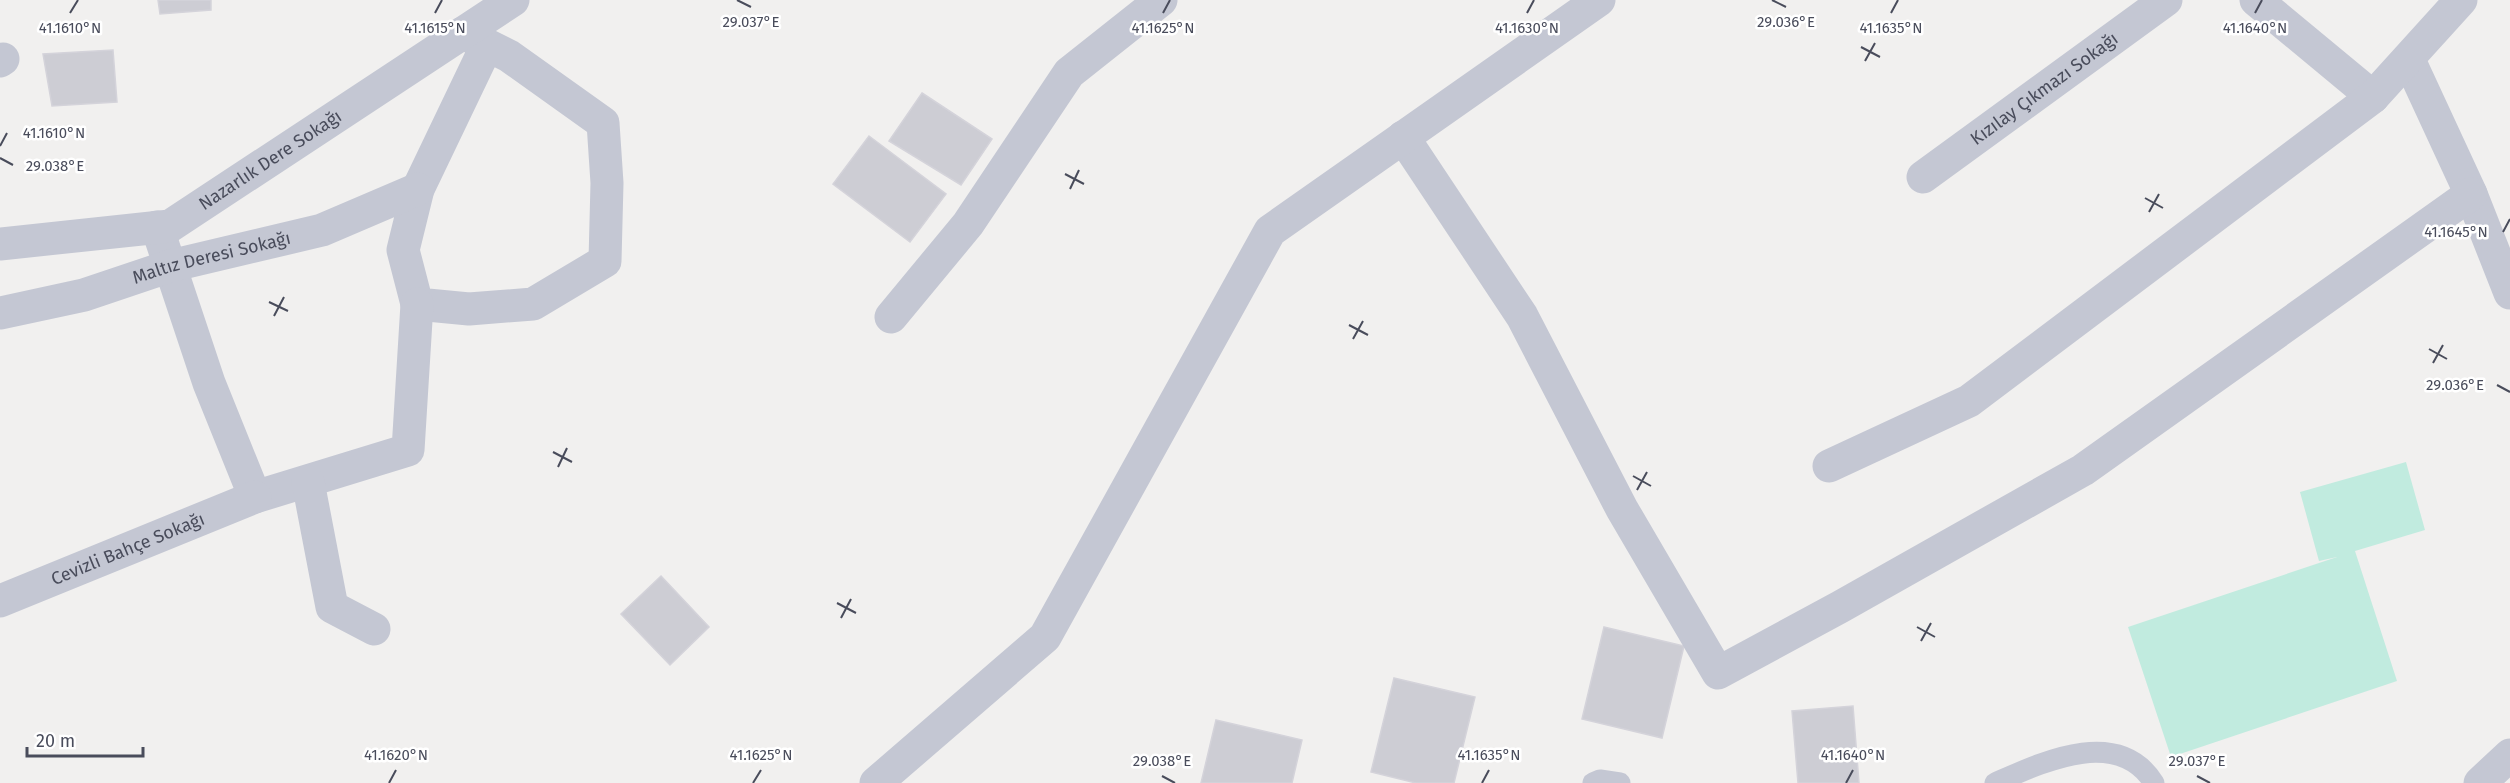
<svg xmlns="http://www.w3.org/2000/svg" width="2510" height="783" viewBox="0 0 2510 783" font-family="'Fira Sans',sans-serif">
	<rect width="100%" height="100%" fill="#f1f0ef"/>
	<!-- pitch -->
	<polygon fill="#c1ebdf" points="2406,462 2425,530 2355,551 2397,681 2171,757 2128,627 2337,557 2319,561 2300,492"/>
	<!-- building -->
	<g fill="#cdcdd4" stroke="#d4d3da" stroke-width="1.5">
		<polygon points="158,0 211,0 211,10 160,14"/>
		<polygon points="113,50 117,102 52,106 43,54"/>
		<polygon points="922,93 992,139 961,185 889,141"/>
		<polygon points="869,136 946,194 910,242 833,184"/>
		<polygon points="661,576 709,627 670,665 621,614"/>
		<polygon points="1604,627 1684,646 1662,738 1582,719"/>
		<polygon points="1394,678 1475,697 1454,783 1416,783 1371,772"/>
		<polygon points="1853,706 1859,783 1798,783 1792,711"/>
		<polygon points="1216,720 1302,740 1292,783 1201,783"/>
	</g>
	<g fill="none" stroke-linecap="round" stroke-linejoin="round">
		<!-- lane -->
		<g stroke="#c4c7d3" stroke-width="21">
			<polyline points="1593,783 1600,780 1620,783"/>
			<path d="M1995,783C2043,762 2118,726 2154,783"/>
		</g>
		<!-- street -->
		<g stroke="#c4c7d3" stroke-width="33">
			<polyline points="2256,0 2373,97"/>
			<polyline points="463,33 509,56 603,123 607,183 605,261 533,304 469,309 417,304 403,250 418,189 487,45"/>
			<polyline points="2409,60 2471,194 2510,293"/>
			<polyline points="0,61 3,59"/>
			<polyline points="1403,137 1522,316 1622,509 1718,673 1840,607 2083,470 2471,194"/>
			<path id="s1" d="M1923,177L2166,0"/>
			<polyline points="157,227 209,383 255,497 408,450 417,304"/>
			<path id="s2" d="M0,244L170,226L513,0"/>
			<path id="s3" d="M0,313L84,295L170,266L322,230L418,189"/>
			<polyline points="891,317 968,224 1069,73 1161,0"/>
			<polyline points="1829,466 1969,401 2373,97 2461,0"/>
			<polyline points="308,482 332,607 374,629"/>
			<path id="s4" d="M0,601L255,497"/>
			<polyline points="876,783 1045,637 1270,231 1599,0"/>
			<polyline points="2480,783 2510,755"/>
		</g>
	</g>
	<!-- ticks -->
	<path fill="none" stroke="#494c5b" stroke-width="2" d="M737,0L751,7M1772,0L1786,7M70,13L78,0M435,13L442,0M1163,13L1170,0M1527,13L1534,0M1891,13L1898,0M2255,13L2262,0M1861,47L1880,57M1865,61L1875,43M0,146L7,133M0,158L13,165M1065,174L1084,184M1070,189L1079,170M2145,198L2163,208M2149,212L2159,194M2503,232L2510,219M269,302L288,311M274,316L284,297M1349,325L1368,335M1353,339L1363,321M2429,349L2447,359M2433,363L2443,345M2497,385L2510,392M553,452L572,462M558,467L567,448M1633,476L1651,486M1637,490L1647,472M837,603L856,613M841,618L851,599M1917,627L1935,637M1921,641L1931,623M1162,776L1175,783M2197,776L2210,783M389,783L396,770M753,783L761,770M1482,783L1489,770M1846,783L1853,770"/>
	<g text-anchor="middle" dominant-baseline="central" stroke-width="5" stroke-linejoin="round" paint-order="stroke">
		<!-- street labels -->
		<g font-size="18" fill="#494c5b" stroke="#fff">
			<text stroke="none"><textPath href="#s1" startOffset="150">Kızılay Çıkmazı Sokağı</textPath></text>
			<text stroke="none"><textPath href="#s2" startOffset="291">Nazarlık Dere Sokağı</textPath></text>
			<text stroke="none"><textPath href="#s3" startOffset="219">Maltız Deresi Sokağı</textPath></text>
			<text stroke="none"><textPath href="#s4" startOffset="138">Cevizli Bahçe Sokağı</textPath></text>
		</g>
	</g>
	<g font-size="15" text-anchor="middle" fill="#494c5b" stroke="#fff" stroke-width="5" stroke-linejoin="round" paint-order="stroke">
		<text x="751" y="27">29.037°E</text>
		<text x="1786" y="27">29.036°E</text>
		<text x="70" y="33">41.1610°N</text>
		<text x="435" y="33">41.1615°N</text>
		<text x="1163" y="33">41.1625°N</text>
		<text x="1527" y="33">41.1630°N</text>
		<text x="1891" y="33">41.1635°N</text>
		<text x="2255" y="33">41.1640°N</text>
		<text x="54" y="138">41.1610°N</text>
		<text x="55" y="171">29.038°E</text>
		<text x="2456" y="237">41.1645°N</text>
		<text x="2455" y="390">29.036°E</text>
		<text x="396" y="760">41.1620°N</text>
		<text x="761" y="760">41.1625°N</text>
		<text x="1489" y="760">41.1635°N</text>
		<text x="1853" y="760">41.1640°N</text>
		<text x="1162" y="766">29.038°E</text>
		<text x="2197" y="766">29.037°E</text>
	</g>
	<!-- scale -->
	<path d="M27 747v9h116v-9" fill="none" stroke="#494c5b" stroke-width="3"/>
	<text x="36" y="747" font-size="18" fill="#494c5b" stroke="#ffffff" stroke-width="4.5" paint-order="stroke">20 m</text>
</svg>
